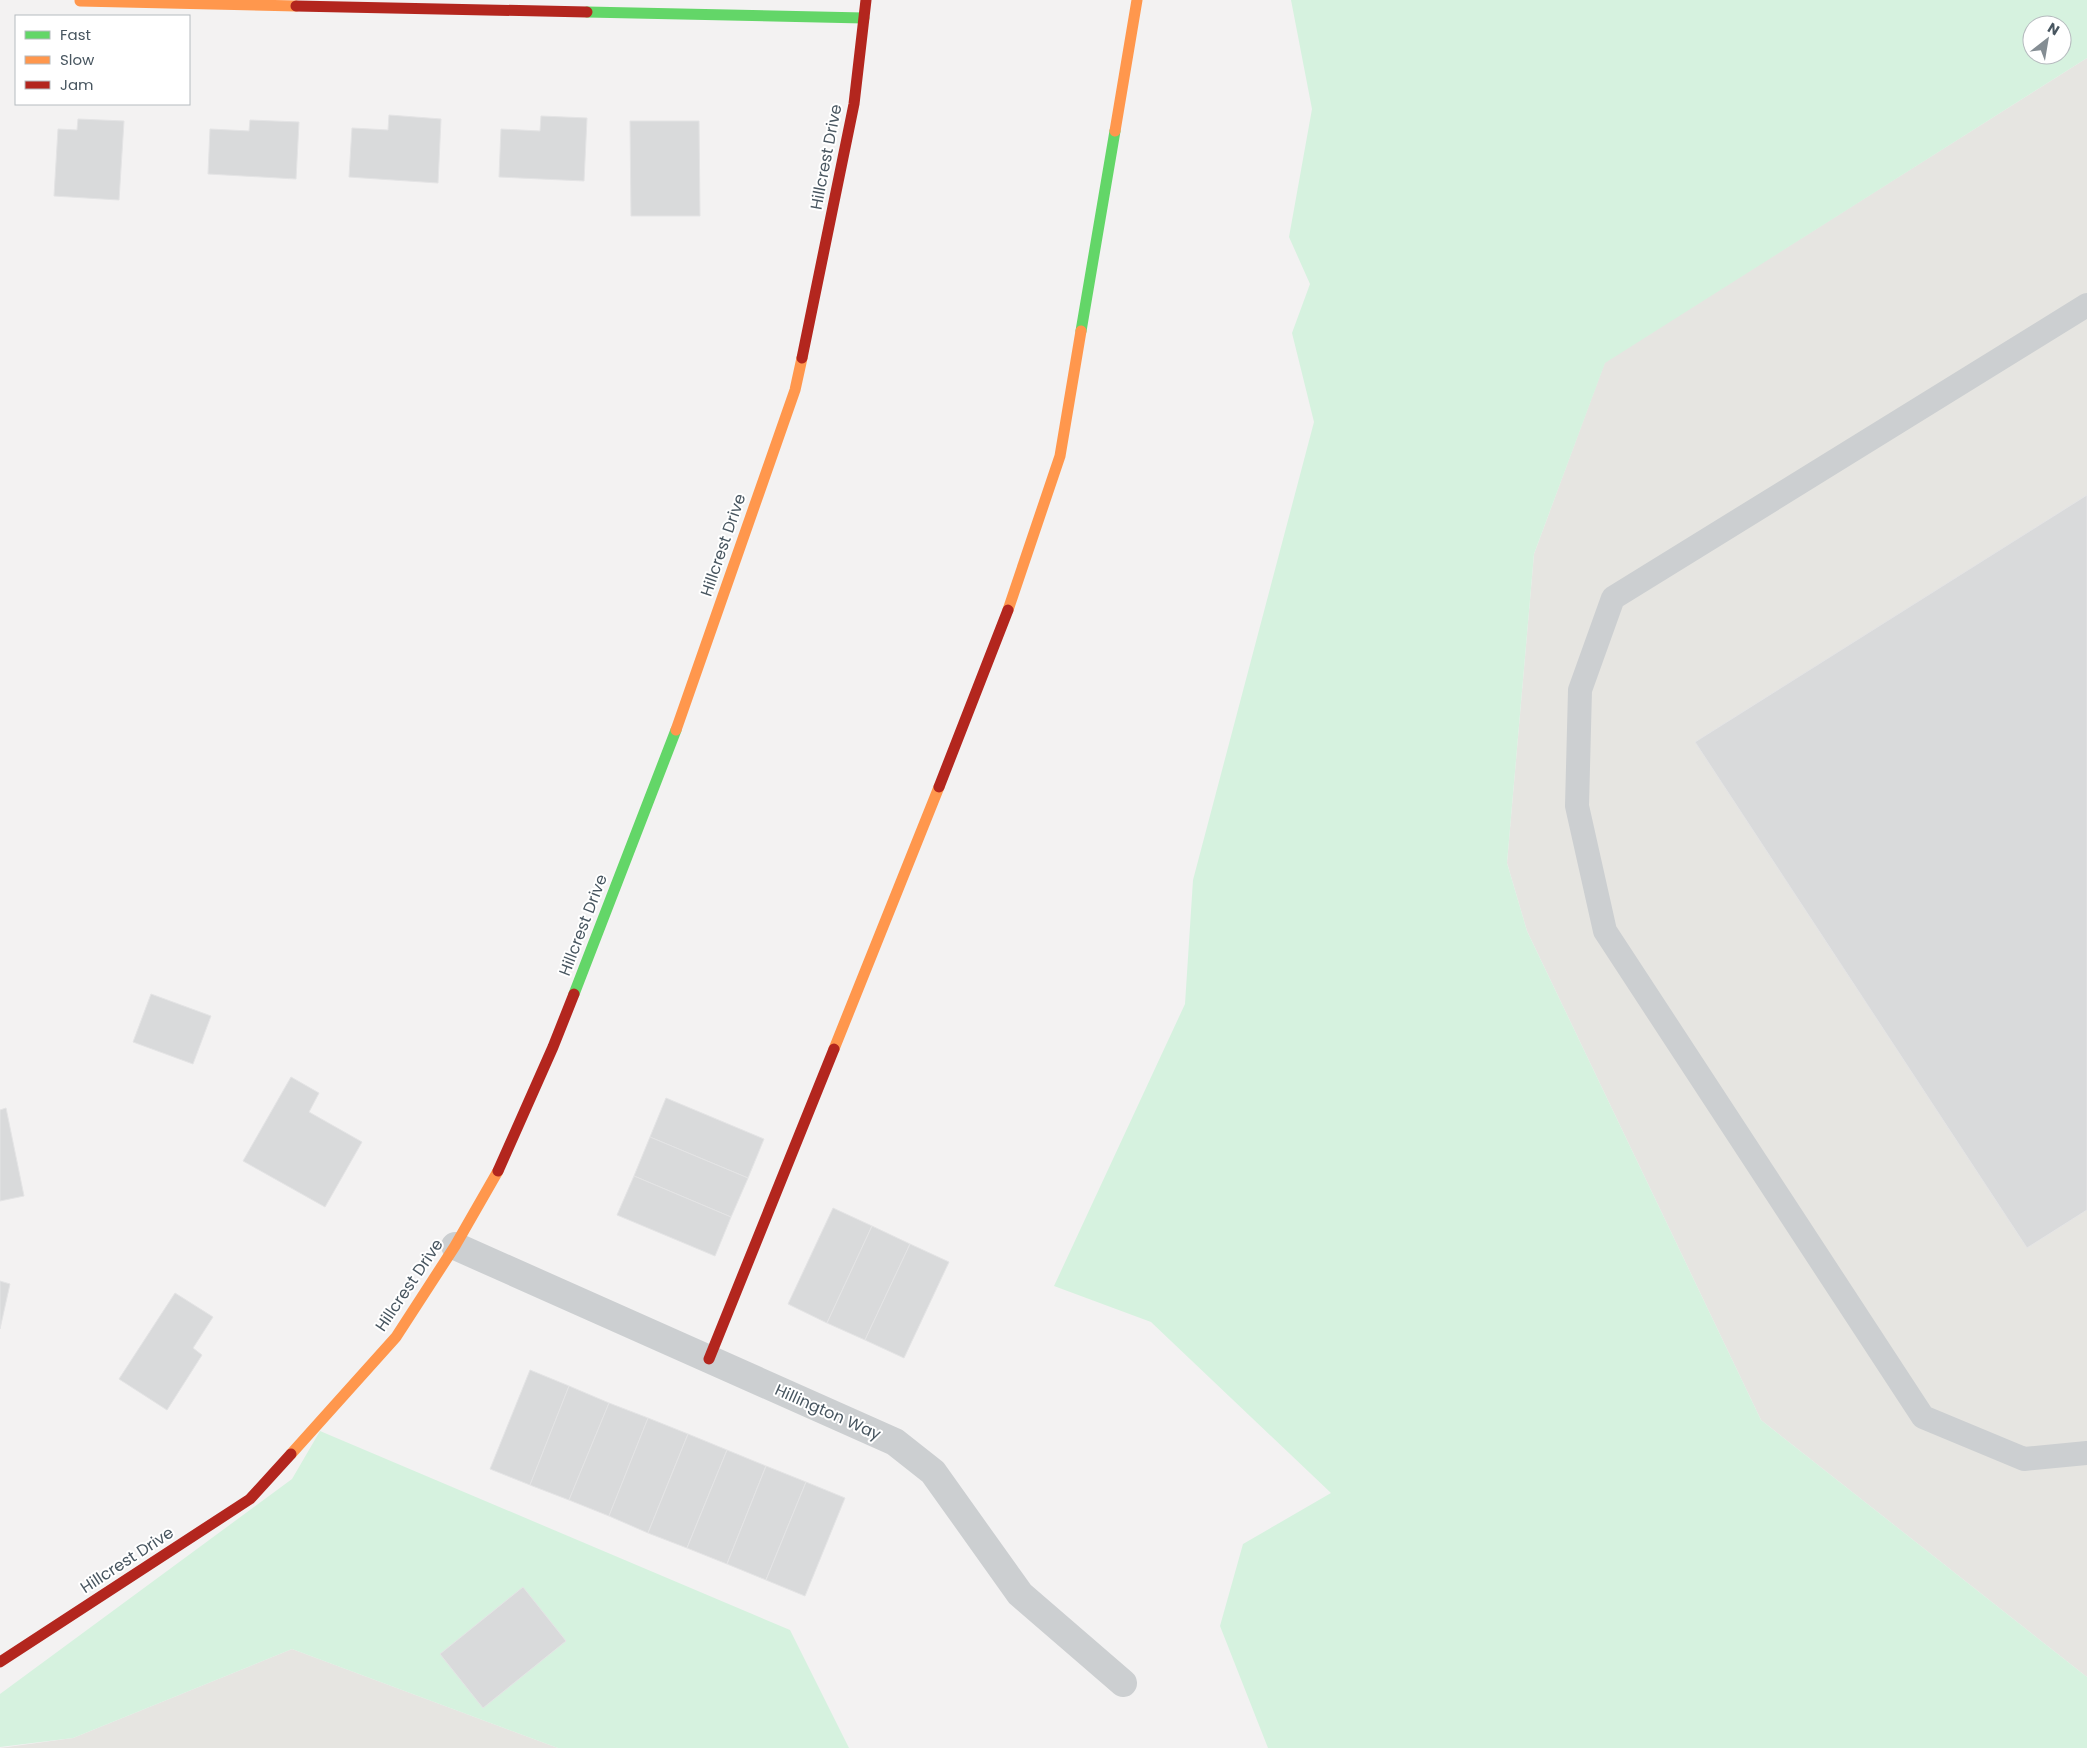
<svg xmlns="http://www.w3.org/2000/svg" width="2087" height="1748" viewBox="0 0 2087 1748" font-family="Poppins,sans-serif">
	<rect width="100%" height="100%" fill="#f3f2f2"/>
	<!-- commercial -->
	<g fill="#e6e5e1">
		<polygon points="2087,58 2087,1677 1761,1420 1527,931 1507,863 1534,554 1605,362"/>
		<polygon points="292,1649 558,1748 0,1748 73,1738"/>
	</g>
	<!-- green -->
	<g fill="#d6f2df" fill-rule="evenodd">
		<path d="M1291,0H2087V58L1605,363L1534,554L1507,863L1527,931L1761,1420L2087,1677V1748H1268L1220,1626L1243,1544L1331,1493L1151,1322L1054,1286L1185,1004L1193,880L1314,422L1292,333L1310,284L1289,237L1312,109ZM2032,25H2062V55H2032Z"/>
		<polygon points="320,1431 790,1630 849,1748 558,1748 292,1649 73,1738 0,1747 0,1694 292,1479"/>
	</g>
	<!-- building -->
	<g fill="#d9dadb" stroke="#e4e4e5">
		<polygon points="389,115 441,119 438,183 349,177 352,128 388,130"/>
		<polygon points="541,116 587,118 584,181 499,177 501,129 540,131"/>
		<polygon points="78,119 124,121 119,200 54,196 58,129 77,130"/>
		<polygon points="250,120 299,122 296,179 208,174 210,129 249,131"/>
		<polygon points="630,121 699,121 700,216 631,216"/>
		<polygon points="2087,495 2087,1210 2027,1248 1695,742"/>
		<polygon points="151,994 211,1016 193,1064 133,1042"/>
		<polygon points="291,1077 319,1093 309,1112 362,1142 325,1207 243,1161"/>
		<polygon points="666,1098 764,1139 748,1178 650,1137"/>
		<polygon points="6,1108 24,1196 0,1201 0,1110"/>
		<polygon points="650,1137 748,1178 731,1217 634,1176"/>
		<polygon points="634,1176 731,1217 715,1256 617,1215"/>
		<polygon points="833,1208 872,1226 827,1323 788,1304"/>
		<polygon points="872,1226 910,1244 865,1340 827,1323"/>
		<polygon points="910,1244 949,1262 904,1358 865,1340"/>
		<polygon points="0,1281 10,1284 0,1329"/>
		<polygon points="175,1293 213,1317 193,1348 202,1355 167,1410 119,1379"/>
		<polygon points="530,1370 569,1386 530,1485 490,1469"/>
		<polygon points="569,1386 609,1403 569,1500 530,1485"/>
		<polygon points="609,1403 648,1418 609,1516 569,1500"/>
		<polygon points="648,1418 688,1434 648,1533 609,1516"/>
		<polygon points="688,1434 727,1450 687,1548 648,1533"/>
		<polygon points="727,1450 766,1466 727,1564 687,1548"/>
		<polygon points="766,1466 806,1482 766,1580 727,1564"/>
		<polygon points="806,1482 845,1498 805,1596 766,1580"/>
		<polygon points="523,1587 566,1641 483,1708 440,1654"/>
	</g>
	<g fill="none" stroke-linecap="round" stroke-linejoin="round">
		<!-- lane -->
		<polyline stroke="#cccfd1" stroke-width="24" points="2087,305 1613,598 1580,690 1577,806 1605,931 1923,1417 2024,1459 2087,1453"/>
		<!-- street -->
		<polyline stroke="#cccfd1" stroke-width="28" points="455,1246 895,1442 933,1472 1020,1594 1123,1683"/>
		<!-- fast -->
		<g stroke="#63d668" stroke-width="11">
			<polyline points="587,12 864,18"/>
			<polyline points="1081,331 1115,131"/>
			<polyline points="574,994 676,730"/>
		</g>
		<!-- slow -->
		<g stroke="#ff974d" stroke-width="11">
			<polyline points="80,1 296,6"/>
			<polyline points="1115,131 1137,0"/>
			<polyline points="1008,610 1060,456 1081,331"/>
			<polyline points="676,730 795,390 802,358"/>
			<polyline points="834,1049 939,787"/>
			<polyline points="291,1454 396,1337 455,1246 498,1171"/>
		</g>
		<!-- jam -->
		<g stroke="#b3261e" stroke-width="11">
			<polyline points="296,6 587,12"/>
			<polyline points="802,358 854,104 866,0"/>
			<polyline points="939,787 1008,610"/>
			<polyline points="498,1171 553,1047 574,994"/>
			<polyline points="709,1359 834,1049"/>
			<polyline points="0,1662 250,1499 291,1454"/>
		</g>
	</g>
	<g text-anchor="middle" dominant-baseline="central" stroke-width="4" stroke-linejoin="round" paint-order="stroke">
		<!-- street labels -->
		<g font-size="16" fill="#485660" stroke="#fff">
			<text transform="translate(826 157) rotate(-79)">Hillcrest Drive</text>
			<text transform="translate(723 545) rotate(-71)">Hillcrest Drive</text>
			<text transform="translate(583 925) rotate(-69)">Hillcrest Drive</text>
			<text transform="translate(409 1285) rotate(-56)">Hillcrest Drive</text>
			<text transform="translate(828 1412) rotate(24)">Hillington Way</text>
			<text transform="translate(127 1560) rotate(-33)">Hillcrest Drive</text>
		</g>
	</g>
	<!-- legend -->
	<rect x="15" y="15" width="175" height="90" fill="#ffffff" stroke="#b6bbbf"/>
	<rect x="25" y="31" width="25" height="8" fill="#63d668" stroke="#b6bbbf"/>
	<text x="60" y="40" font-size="15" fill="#485660">Fast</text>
	<rect x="25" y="56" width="25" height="8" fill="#ff974d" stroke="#b6bbbf"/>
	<text x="60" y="65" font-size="15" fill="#485660">Slow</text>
	<rect x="25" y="81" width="25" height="8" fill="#b3261e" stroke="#b6bbbf"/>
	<text x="60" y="90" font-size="15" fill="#485660">Jam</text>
	<!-- north arrow -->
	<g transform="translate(2047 40) rotate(31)"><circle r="24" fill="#ffffff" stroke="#b6bbbf"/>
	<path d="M0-4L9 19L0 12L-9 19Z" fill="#848d93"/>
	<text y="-8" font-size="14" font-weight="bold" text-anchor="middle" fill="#485660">N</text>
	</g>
</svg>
